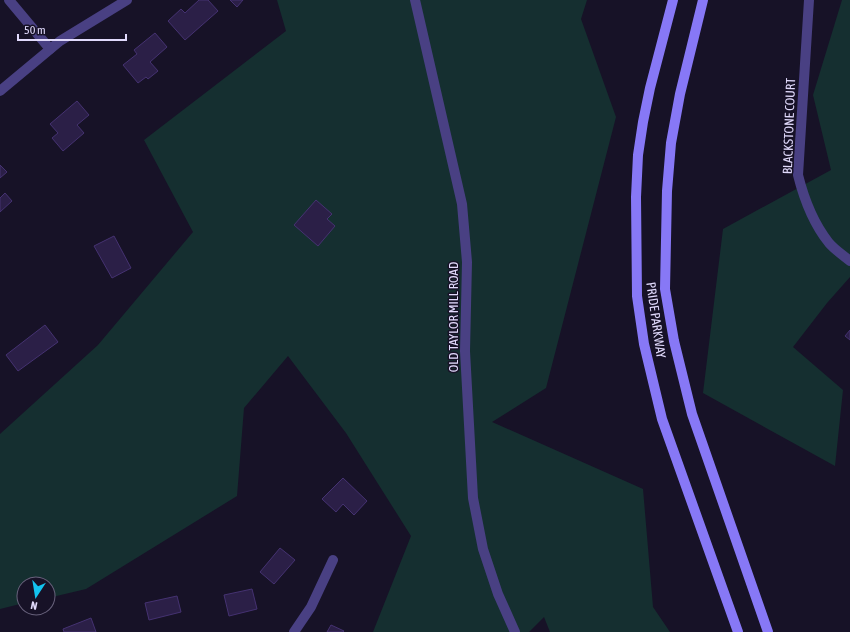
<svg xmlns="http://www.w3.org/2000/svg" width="850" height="632" viewBox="0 0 850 632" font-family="'Asap Condensed',sans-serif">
	<rect width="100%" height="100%" fill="#171227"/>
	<!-- green -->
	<g fill="#152f30">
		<polygon points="277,0 587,0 581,19 616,117 546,388 492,422 643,489 653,607 670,632 550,632 544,617 529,632 373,632 411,536 346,433 288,356 244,408 237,496 86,589 48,598 48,584 24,584 24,603 0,609 0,434 98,345 193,232 144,140 286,31"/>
		<polygon points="842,0 850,0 850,277 827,303 793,347 843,390 835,466 703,393 723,229 831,170 813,95"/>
	</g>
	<!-- building -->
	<g fill="#2b1f47" stroke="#453271">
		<polygon points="199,0 208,0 218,11 185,40 168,21 181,9 185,13"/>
		<polygon points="230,0 243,0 237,7"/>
		<polygon points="155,33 167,47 150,62 158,71 148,79 146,77 138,83 123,65 137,54 134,50"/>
		<polygon points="77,101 89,115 77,125 84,133 63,151 52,138 58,133 50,124"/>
		<polygon points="0,165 7,172 0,178"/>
		<polygon points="5,193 12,201 0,212 0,198"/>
		<polygon points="316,200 332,214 327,219 335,226 318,246 294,225"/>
		<polygon points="114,236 131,268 112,278 94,246"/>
		<polygon points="45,325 58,342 18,371 6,355"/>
		<polygon points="850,330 850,340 845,336"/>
		<polygon points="343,478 367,501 354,515 343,504 336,512 322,499"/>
		<polygon points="280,548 295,560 274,584 260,572"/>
		<polygon points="252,589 257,609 229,616 224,595"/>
		<polygon points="177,596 181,612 149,620 145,603"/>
		<polygon points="91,618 96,632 64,632 63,629"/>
		<polygon points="331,625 344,631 343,632 327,632"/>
	</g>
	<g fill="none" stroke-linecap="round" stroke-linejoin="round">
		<!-- street -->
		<g stroke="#494083" stroke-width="10">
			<polyline points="9,0 50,49"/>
			<polyline points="415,0 462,204 467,262 465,351 473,498 483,549 498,594 515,632"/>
			<path d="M809,0L798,175C804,199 813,223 829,243C835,250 843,255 850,261"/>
			<polyline points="0,91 60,41 127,0"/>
			<polyline points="294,632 311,607 333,560"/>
		</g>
		<!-- secondary -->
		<g stroke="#8778f6" stroke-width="10">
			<polyline points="673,0 650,88 643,122 638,155 636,197 637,296 644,344 662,419 738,632"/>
			<polyline points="703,0 680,94 671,143 667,191 665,289 674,341 692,414 768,632"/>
		</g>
	</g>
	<g text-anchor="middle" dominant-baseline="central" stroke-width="3" stroke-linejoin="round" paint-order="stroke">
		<!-- street labels -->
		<g font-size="13" fill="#e1dafc" stroke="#171227">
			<text transform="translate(789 126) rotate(-88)">BLACKSTONE COURT</text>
			<text transform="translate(453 317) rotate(-90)">OLD TAYLOR MILL ROAD</text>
			<text transform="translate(656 320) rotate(82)">PRIDE PARKWAY</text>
		</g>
	</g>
	<!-- north arrow -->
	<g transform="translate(36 596) rotate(192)"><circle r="19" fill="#171227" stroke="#68627c"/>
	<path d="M0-3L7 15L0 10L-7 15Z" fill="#13c3ef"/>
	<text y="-6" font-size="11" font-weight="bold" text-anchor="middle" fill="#e1dafc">N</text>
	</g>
	<!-- scale -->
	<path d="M18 34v6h108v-6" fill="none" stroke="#e1dafc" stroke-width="2"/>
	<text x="24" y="34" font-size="12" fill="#e1dafc" stroke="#171227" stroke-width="3" paint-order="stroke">50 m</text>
</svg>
